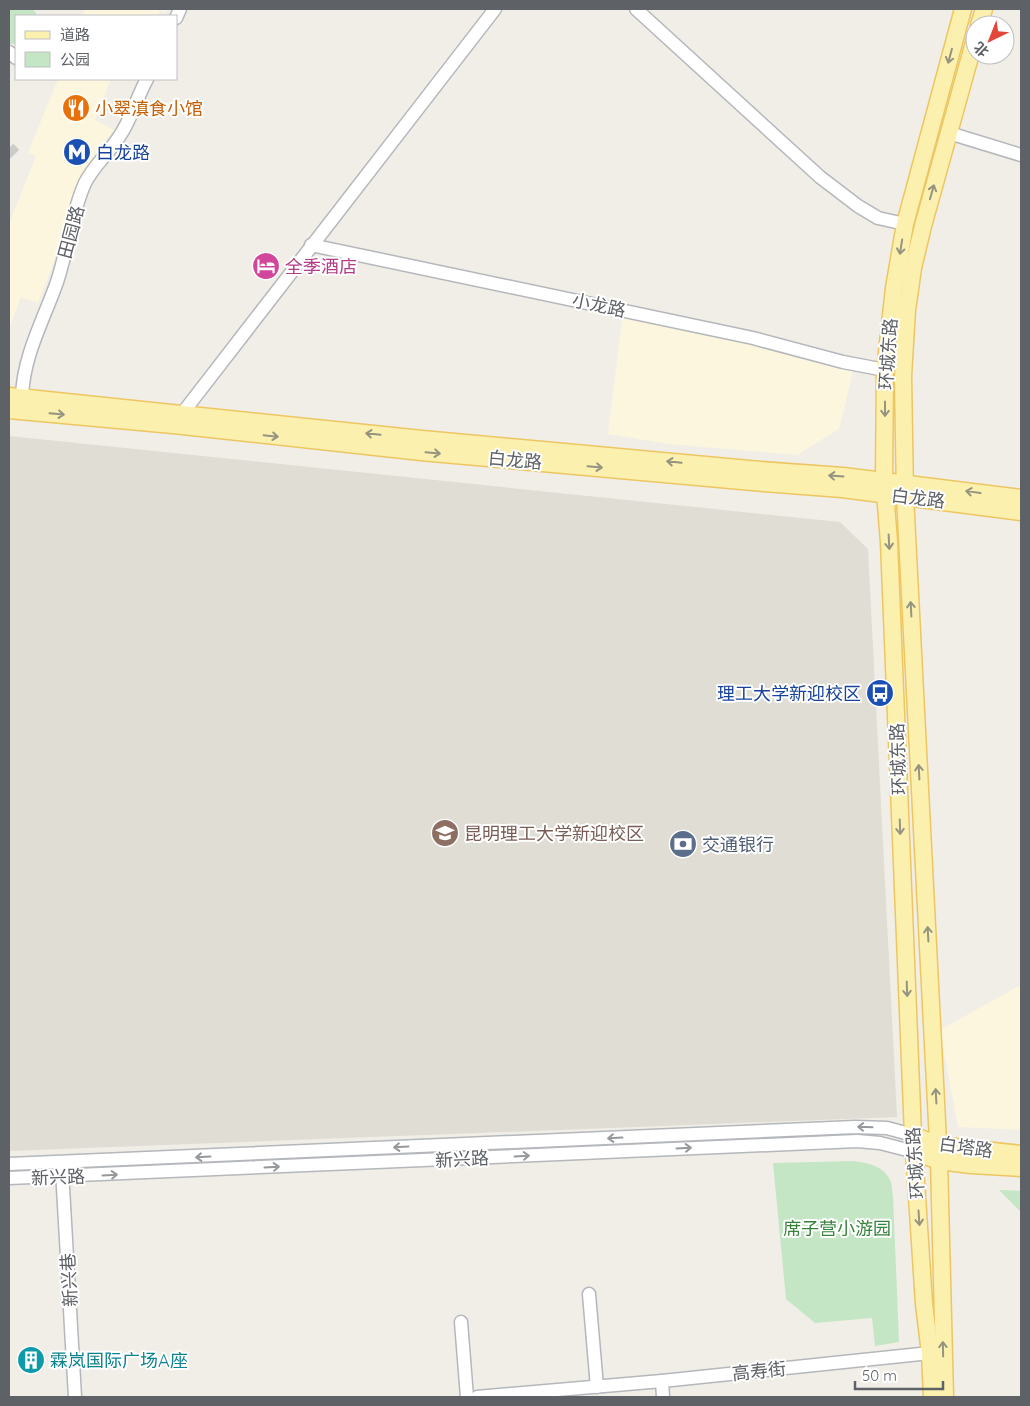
<svg xmlns="http://www.w3.org/2000/svg" width="1030" height="1406" viewBox="0 0 1030 1406" font-family="Quicksand,'Noto Sans SC',sans-serif">
	<rect width="100%" height="100%" fill="#f0eee7"/>
	<!-- commercial -->
	<g fill="#fdf6de">
		<polygon points="85,9 167,9 166,13 160,10 158,16 82,16"/>
		<polygon points="58,79 111,79 95,120 114,130 96,152 38,303 21,297 9,329 9,224 36,156 28,153"/>
		<polygon points="623,314 854,367 839,429 797,455 669,444 608,434"/>
		<polygon points="1021,985 1021,1130 958,1127 940,1030"/>
	</g>
	<!-- education -->
	<polygon fill="#e0ddd5" points="9,436 840,522 868,549 897,1117 9,1151"/>
	<!-- green -->
	<g fill="#c4e6c4">
		<polygon points="9,9 33,9 38,16 16,16 16,44 9,44"/>
		<path d="M853,1161C867,1163 883,1165 890,1180C892,1184 892,1191 893,1196L899,1342L875,1346L872,1318L815,1323L786,1299L773,1163Z"/>
		<polygon points="999,1190 1021,1191 1021,1212"/>
	</g>
	<g fill="none" stroke-linecap="round" stroke-linejoin="round">
		<!-- minor-tunnel -->
		<polyline stroke="#cccbc7" stroke-width="12" stroke-dasharray="12 6" stroke-linecap="butt" points="9,148 15,154"/>
		<!-- minor casing -->
		<g stroke="#b4b7bb" stroke-width="15">
			<g id="minor">
				<polyline points="636,9 820,177 858,206 878,218 905,224"/>
				<polyline points="176,18 180,9"/>
				<polyline points="9,52 16,58"/>
				<polyline points="949,133 1021,155"/>
				<polyline points="311,245 753,338 843,362 885,370"/>
				<path d="M22,397C23,356 44,319 57,282C68,249 71,214 85,183C94,165 109,153 119,137C131,120 137,97 147,79"/>
				<polyline points="178,419 495,9"/>
				<polyline points="9,1164 855,1127 887,1128 913,1135"/>
				<polyline points="62,1170 75,1397"/>
				<polyline points="9,1178 857,1141 880,1143 915,1152"/>
				<polyline points="589,1294 597,1387"/>
				<polyline points="461,1322 467,1397"/>
				<polyline points="662,1381 663,1397"/>
				<polyline points="477,1397 662,1381 930,1353"/>
			</g>
		</g>
		<!-- major casing -->
		<g stroke="#edc662" stroke-width="19">
			<g id="major">
				<polyline points="979,25 984,9"/>
				<polyline points="9,396 422,439 760,470 843,476 1021,498"/>
				<polyline points="9,410 173,425 421,452 764,483 842,489 1021,512"/>
				<polyline points="913,1135 938,1145 1021,1154"/>
				<polyline points="915,1152 939,1161 971,1165 1021,1168"/>
				<polyline points="932,1397 930,1353 924,1304 913,1135 889,542 884,480 885,370 894,288 905,224 963,9"/>
				<polyline points="945,1397 939,1161 905,496 903,376 907,310 913,268 923,226 975,39"/>
			</g>
		</g>
		<!-- minor -->
		<use href="#minor" stroke="#fff" stroke-width="12"/>
		<!-- major -->
		<use href="#major" stroke="#fcf0af" stroke-width="16"/>
	</g>
	<!-- one-way arrows -->
	<defs><path id="oneway-shaft" d="M-6 0H5M1.5-3L5.5 0L1.5 3" fill="none" stroke-width="1.6" stroke-linecap="round" stroke-linejoin="round" transform="scale(1.25)"/></defs>
	<g stroke="#959480">
		<use href="#oneway-shaft" transform="translate(950 56) rotate(105)"/>
		<use href="#oneway-shaft" transform="translate(932 192) rotate(-74)"/>
		<use href="#oneway-shaft" transform="translate(901 247) rotate(99)"/>
		<use href="#oneway-shaft" transform="translate(885 409) rotate(90)"/>
		<use href="#oneway-shaft" transform="translate(57 414) rotate(5)"/>
		<use href="#oneway-shaft" transform="translate(373 434) rotate(-174)"/>
		<use href="#oneway-shaft" transform="translate(271 436) rotate(6)"/>
		<use href="#oneway-shaft" transform="translate(433 453) rotate(5)"/>
		<use href="#oneway-shaft" transform="translate(674 462) rotate(-174)"/>
		<use href="#oneway-shaft" transform="translate(595 467) rotate(5)"/>
		<use href="#oneway-shaft" transform="translate(836 476) rotate(-176)"/>
		<use href="#oneway-shaft" transform="translate(973 492) rotate(-172)"/>
		<use href="#oneway-shaft" transform="translate(889 542) rotate(87)"/>
		<use href="#oneway-shaft" transform="translate(911 609) rotate(-93)"/>
		<use href="#oneway-shaft" transform="translate(919 772) rotate(-93)"/>
		<use href="#oneway-shaft" transform="translate(900 827) rotate(88)"/>
		<use href="#oneway-shaft" transform="translate(928 934) rotate(-93)"/>
		<use href="#oneway-shaft" transform="translate(907 989) rotate(88)"/>
		<use href="#oneway-shaft" transform="translate(936 1096) rotate(-93)"/>
		<use href="#oneway-shaft" transform="translate(919 1218) rotate(86)"/>
		<use href="#oneway-shaft" transform="translate(943 1349) rotate(-91)"/>
	</g>
	<g stroke="#96999c">
		<use href="#oneway-shaft" transform="translate(865 1127) rotate(-178)"/>
		<use href="#oneway-shaft" transform="translate(615 1138) rotate(177)"/>
		<use href="#oneway-shaft" transform="translate(401 1147) rotate(177)"/>
		<use href="#oneway-shaft" transform="translate(684 1148) rotate(-3)"/>
		<use href="#oneway-shaft" transform="translate(522 1156) rotate(-3)"/>
		<use href="#oneway-shaft" transform="translate(203 1157) rotate(177)"/>
		<use href="#oneway-shaft" transform="translate(272 1167) rotate(-3)"/>
		<use href="#oneway-shaft" transform="translate(110 1175) rotate(-3)"/>
	</g>
	<!-- icons -->
	<defs>
		<g id="restaurant-disc" transform="scale(1.4375)"><circle r="9.5" fill="#e8710a" stroke="#fff"/><path d="M-5-6h1v4h1v-4h1v4h1v-4h1v5L-1.5 .5V6h-2V.5L-5-1ZM5-6V6H3V1.5H1.5Q1.5-4 5-6Z" fill="#fff"/></g>
		<g id="metro-disc" transform="scale(1.4375)"><circle r="9.5" fill="#1a4fb4" stroke="#fff"/><path d="M-5.5 5V-5H-3L0 0L3-5H5.5V5H3V-.5L0 4L-3-.5V5Z" fill="#fff"/></g>
		<g id="hotel-disc" transform="scale(1.4375)"><circle r="9.5" fill="#d1479c" stroke="#fff"/><path d="M-6-4.5h1.5V1H6V5H4.5V3h-9V5H-6ZM-4 0a1.8 1.8 0 1 1 3.6 0ZM.5 0V-2.5h3Q6-2.5 6 0Z" fill="#fff"/></g>
		<g id="bus-disc" transform="scale(1.4375)"><circle r="9.5" fill="#1a4fb4" stroke="#fff"/><path d="M-5-6H5V4H4V6H2V4H-2V6H-4V4H-5ZM-3.5-4V0h7V-4ZM-3.5 1.2v1.5H-2V1.2ZM2 1.2v1.5H3.5V1.2Z" fill="#fff"/></g>
		<g id="university-disc" transform="scale(1.4375)"><circle r="9.5" fill="#8d6e63" stroke="#fff"/><path d="M0-5L7-2L0 1L-7-2ZM-4 1L0 2.5L4 1V4Q0 6-4 4Z" fill="#fff"/></g>
		<g id="bank-disc" transform="scale(1.4375)"><circle r="9.5" fill="#5c6f8a" stroke="#fff"/><path d="M-6-4H6V4H-6ZM0-2.3a2.3 2.3 0 1 0 0 4.6a2.3 2.3 0 1 0 0-4.6Z" fill="#fff"/></g>
		<g id="building-disc" transform="scale(1.4375)"><circle r="9.5" fill="#0f9aa8" stroke="#fff"/><path d="M-4-6H4V6H1V3H-1V6H-4ZM-2.5-4.3h1.7v1.8h-1.7ZM.8-4.3h1.7v1.8H.8ZM-2.5-1h1.7V.8h-1.7ZM.8-1h1.7V.8H.8Z" fill="#fff"/></g>
	</defs>
	<g fill-rule="evenodd">
		<use href="#restaurant-disc" x="76" y="108"/>
		<use href="#metro-disc" x="77" y="152"/>
		<use href="#hotel-disc" x="266" y="266"/>
		<use href="#bus-disc" x="880" y="693"/>
		<use href="#university-disc" x="445" y="833"/>
		<use href="#bank-disc" x="683" y="844"/>
		<use href="#building-disc" x="31" y="1360"/>
	</g>
	<g text-anchor="middle" dominant-baseline="central" stroke-width="4" stroke-linejoin="round" paint-order="stroke">
		<!-- food labels -->
		<g font-size="18" fill="#c56008" stroke="#fff" text-anchor="start">
			<text x="95" y="108">小翠滇食小馆</text>
		</g>
		<!-- transit labels -->
		<g font-size="18" fill="#164399" stroke="#fff" text-anchor="start">
			<text x="96" y="152">白龙路</text>
			<text x="861" y="693" text-anchor="end">理工大学新迎校区</text>
		</g>
		<!-- street labels -->
		<g font-size="18" fill="#5e6266" stroke="#fff">
			<text transform="translate(71 232) rotate(-75)">田园路</text>
			<text transform="translate(599 305) rotate(12)">小龙路</text>
			<text transform="translate(888 354) rotate(-86)">环城东路</text>
			<text transform="translate(515 460) rotate(5)">白龙路</text>
			<text transform="translate(918 498) rotate(7)">白龙路</text>
			<text transform="translate(898 759) rotate(-92)">环城东路</text>
			<text transform="translate(966 1147) rotate(8)">白塔路</text>
			<text transform="translate(462 1159) rotate(-3)">新兴路</text>
			<text transform="translate(915 1163) rotate(-94)">环城东路</text>
			<text transform="translate(58 1177) rotate(-2)">新兴路</text>
			<text transform="translate(69 1280) rotate(-93)">新兴巷</text>
			<text transform="translate(759 1371) rotate(-6)">高寿街</text>
		</g>
		<!-- hotel labels -->
		<g font-size="18" fill="#b23c85" stroke="#fff" text-anchor="start">
			<text x="285" y="266">全季酒店</text>
		</g>
		<!-- education labels -->
		<g font-size="18" fill="#785e54" stroke="#fff" text-anchor="start">
			<text x="464" y="833">昆明理工大学新迎校区</text>
		</g>
		<!-- service labels -->
		<g font-size="18" fill="#4e5e75" stroke="#fff" text-anchor="start">
			<text x="702" y="844">交通银行</text>
		</g>
		<!-- park labels -->
		<g font-size="18" fill="#38833c" stroke="#fff">
			<text x="837" y="1228">席子营小游园</text>
		</g>
		<!-- culture labels -->
		<g font-size="18" fill="#0d838f" stroke="#fff" text-anchor="start">
			<text x="50" y="1360">霖岚国际广场A座</text>
		</g>
	</g>
	<!-- border -->
	<rect width="1030" height="1406" fill="none" stroke="#5e6266" stroke-width="20"/>
	<!-- legend -->
	<rect x="15" y="15" width="162" height="65" fill="#ffffff" stroke="#bfc0c2"/>
	<rect x="25" y="31" width="25" height="8" fill="#fcf0af" stroke="#bfc0c2"/>
	<text x="60" y="40" font-size="15" fill="#5e6266">道路</text>
	<rect x="25" y="52" width="25" height="15" fill="#c4e6c4" stroke="#bfc0c2"/>
	<text x="60" y="65" font-size="15" fill="#5e6266">公园</text>
	<!-- north arrow -->
	<g transform="translate(990 40) rotate(223)"><circle r="24" fill="#ffffff" stroke="#bfc0c2"/>
	<path d="M0-4L9 19L0 12L-9 19Z" fill="#e44638"/>
	<text y="-8" font-size="14" font-weight="bold" text-anchor="middle" fill="#5e6266">北</text>
	</g>
	<!-- scale -->
	<path d="M855 1381v8h88v-8" fill="none" stroke="#5e6266" stroke-width="2.5"/>
	<text x="862" y="1381" font-size="15" fill="#5e6266" stroke="#ffffff" stroke-width="4" paint-order="stroke">50 m</text>
</svg>
